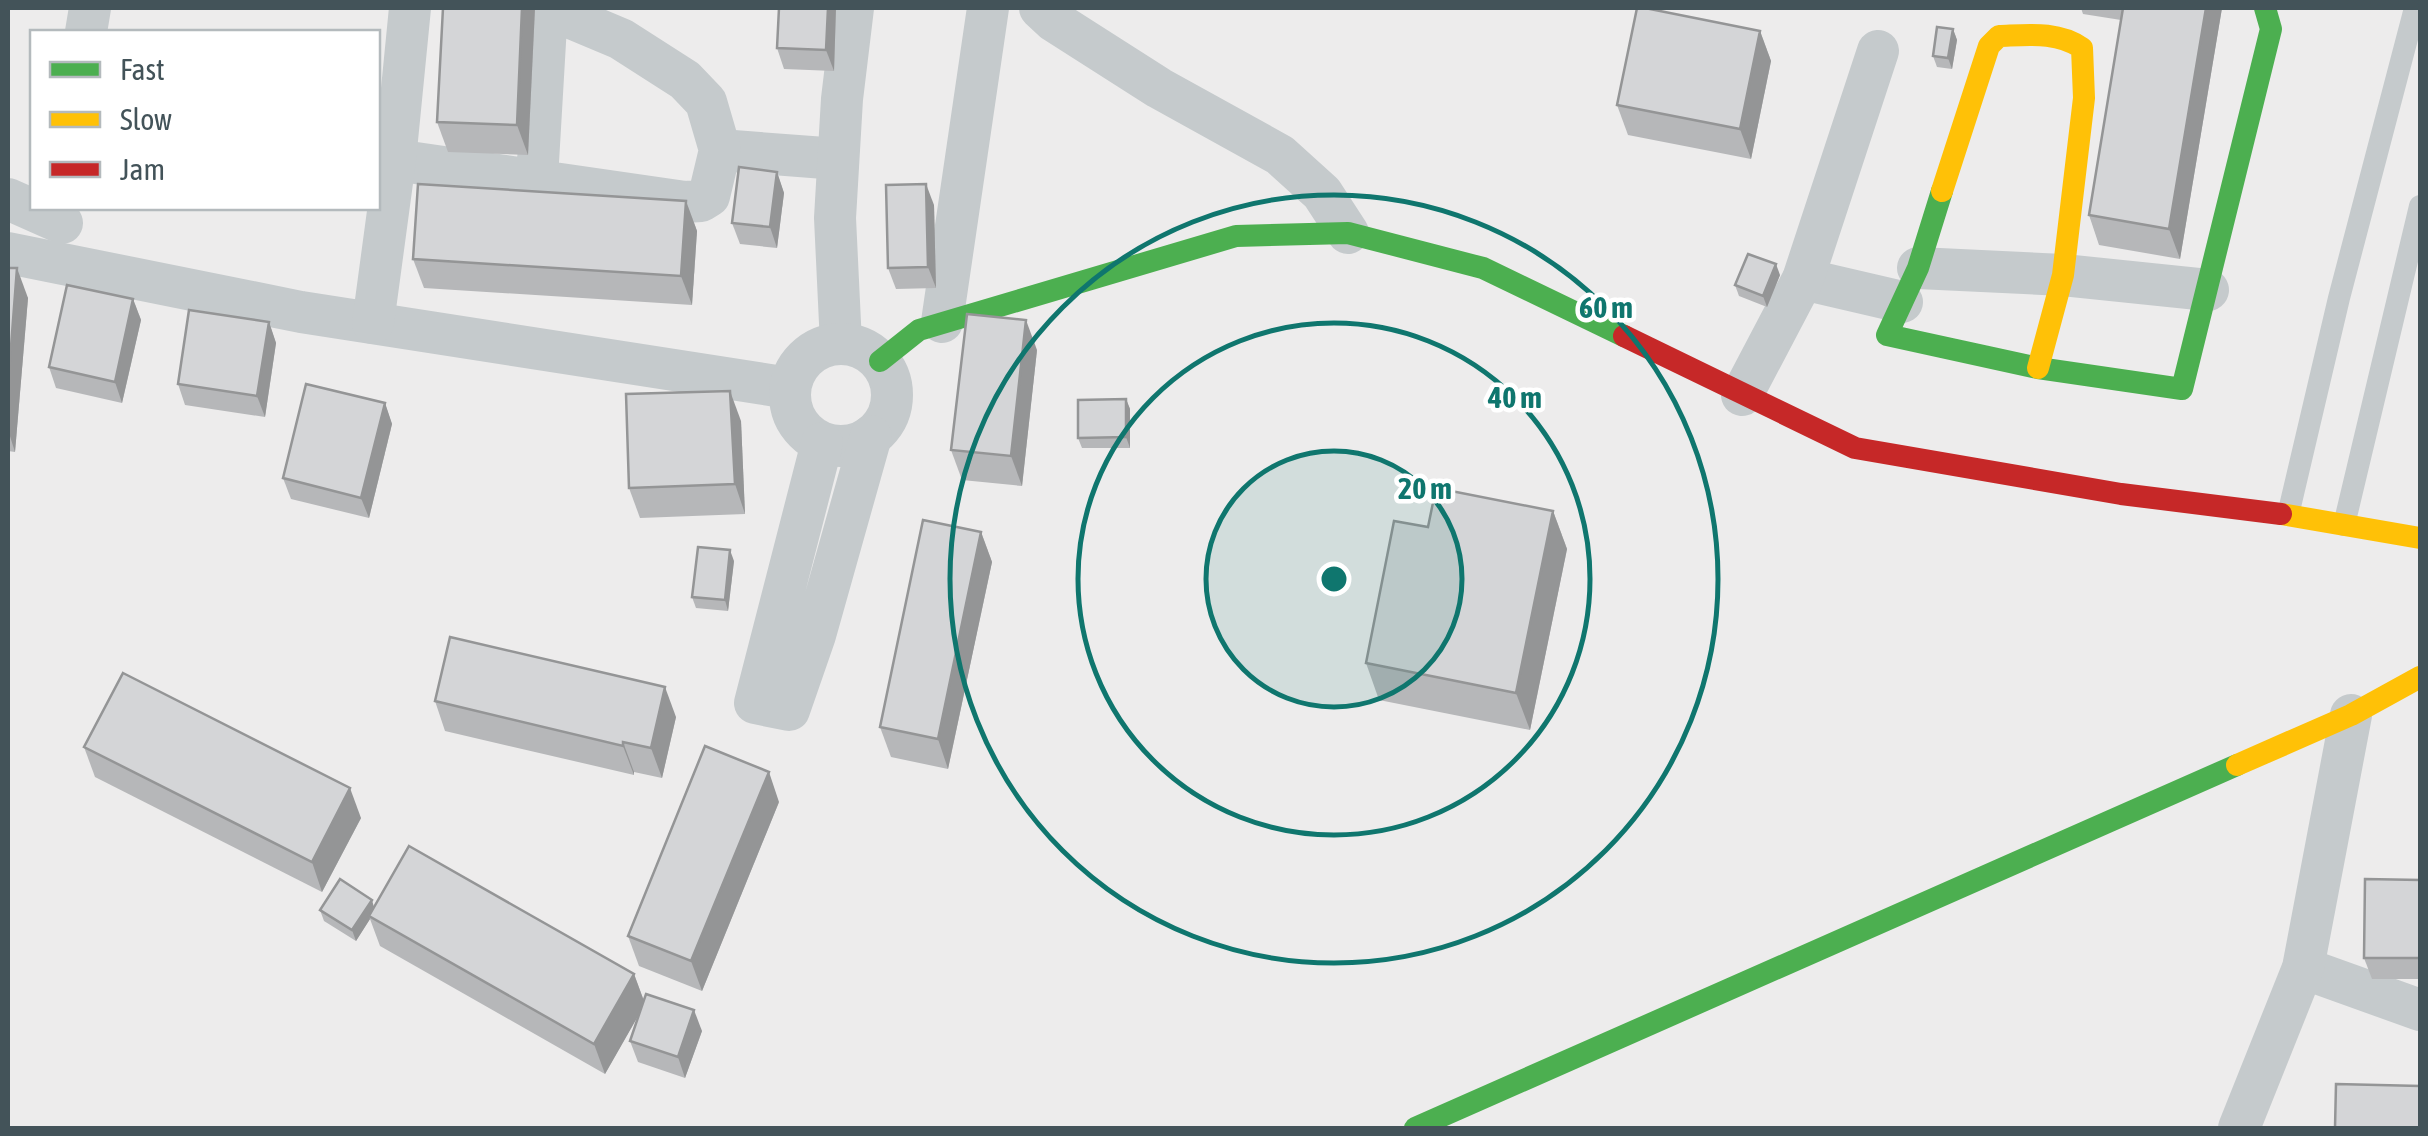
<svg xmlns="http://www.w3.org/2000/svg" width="2428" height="1136" viewBox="0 0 2428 1136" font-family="'Asap Condensed',sans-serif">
	<rect width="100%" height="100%" fill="#edecec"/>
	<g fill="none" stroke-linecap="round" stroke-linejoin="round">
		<!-- lane -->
		<g stroke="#c5cacc" stroke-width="22">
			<polyline points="2288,515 2339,298 2415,8"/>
			<polyline points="2344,525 2420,206"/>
		</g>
		<!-- street -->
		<g stroke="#c5cacc" stroke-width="42">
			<polyline points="1040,8 1054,21 1159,88 1280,155 1322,193 1348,233"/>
			<polyline points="86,32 90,8"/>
			<polyline points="720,150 838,159"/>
			<polyline points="395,160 685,202 701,201 709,196 720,150 706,102 685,80 621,39 547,8 537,179"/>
			<polyline points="8,199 62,223"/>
			<polyline points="8,253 301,312 789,388"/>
			<polyline points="1918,268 2063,275 2208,290"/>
			<polyline points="1803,279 1902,302"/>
			<polyline points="942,322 988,8"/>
			<polyline points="373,323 395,160 410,8"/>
			<polyline points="841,344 835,218 842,99 853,8"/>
			<circle cx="841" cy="395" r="51"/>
			<polyline points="1742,395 1803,279 1878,51"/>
			<polyline points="822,443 755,703 789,710 815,635 871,436"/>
			<polyline points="2303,968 2420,1010"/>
			<polyline points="2239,1128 2303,968 2351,715"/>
		</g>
		<!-- fast -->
		<g stroke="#4caf50" stroke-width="22">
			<polyline points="1942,191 1918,268 1887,335 2038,368 2182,389 2271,29 2265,8"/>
			<polyline points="880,361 919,330 1236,236 1348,233 1483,268 1624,336"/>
			<polyline points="1415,1128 2237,765"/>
		</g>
		<!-- slow -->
		<g stroke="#ffc107" stroke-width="22">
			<path d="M1942,191L1989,46L1999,36C2028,35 2057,31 2082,48L2084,98L2063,275L2038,368"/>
			<polyline points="2281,514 2420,538"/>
			<polyline points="2237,765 2351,715 2420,677"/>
		</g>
		<!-- jam -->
		<polyline stroke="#c62828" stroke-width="22" points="1624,336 1855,448 2121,494 2281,514"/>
	</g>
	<!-- wall -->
	<g fill="#b6b7b9">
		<polygon points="443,8 535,8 528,155 448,152 437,122"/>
		<polygon points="779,8 836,8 834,71 784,69 777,48"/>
		<polygon points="2081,8 2222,8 2180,259 2099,245 2089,215 2121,20 2083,14"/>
		<polygon points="1953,29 1957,40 1952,69 1937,67 1933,56"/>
		<polygon points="1760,31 1771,61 1751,159 1628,135 1617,105"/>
		<polygon points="777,172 784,193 777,248 740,244 732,223"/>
		<polygon points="686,201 697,231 692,305 424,288 413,259"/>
		<polygon points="934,205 936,288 896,289 888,268"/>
		<polygon points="8,268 28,298 15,452 8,451"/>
		<polygon points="1780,275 1767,307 1739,296 1735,285"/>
		<polygon points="133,299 141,320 122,403 56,388 49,367"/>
		<polygon points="269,322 276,343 265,417 185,405 178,384"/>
		<polygon points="1037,350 1022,486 962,480 951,450"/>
		<polygon points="1126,399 1130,409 1130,448 1082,448 1078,438"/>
		<polygon points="385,403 392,424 369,518 291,499 283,478"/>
		<polygon points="741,421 745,514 640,518 629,488"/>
		<polygon points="1553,511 1567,549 1530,730 1379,700 1366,663 1428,527"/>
		<polygon points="981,532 992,562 948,769 891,757 880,727"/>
		<polygon points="734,561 728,611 696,608 692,597"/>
		<polygon points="435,701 676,717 662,778 634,772 634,775 445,731"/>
		<polygon points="84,747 361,818 322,892 95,777"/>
		<polygon points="779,802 702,991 639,966 628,936"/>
		<polygon points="2420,880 2420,979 2372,979 2364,958"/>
		<polygon points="374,907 634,974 644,1001 702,1031 685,1078 638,1062 630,1041 639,1014 605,1074 380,946 370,919 356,941 324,921 320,910"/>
	</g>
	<!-- shaded-wall -->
	<g fill="#949596">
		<polygon points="522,8 535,8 528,155 517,125"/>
		<polygon points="828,8 836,8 834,71 826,50"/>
		<polygon points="2206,8 2222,8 2180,259 2169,229"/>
		<polygon points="1953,29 1957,40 1952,69 1948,58"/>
		<polygon points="1760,31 1771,61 1751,159 1740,129"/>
		<polygon points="777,172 784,193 777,248 770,227"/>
		<polygon points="926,184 934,205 936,288 928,267"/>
		<polygon points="686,201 697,231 692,305 681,276"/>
		<polygon points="1776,264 1780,275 1767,307 1763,296"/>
		<polygon points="17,268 28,298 15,452 8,430 8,386"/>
		<polygon points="133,299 141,320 122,403 115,382"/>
		<polygon points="1026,320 1037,350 1022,486 1011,456"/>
		<polygon points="269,322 276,343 265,417 257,396"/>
		<polygon points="730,391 741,421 745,514 735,484"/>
		<polygon points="1126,399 1130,409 1130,448 1126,437"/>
		<polygon points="385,403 392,424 369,518 361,498"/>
		<polygon points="1553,511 1567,549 1530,730 1516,693"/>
		<polygon points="981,532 992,562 948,769 938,739"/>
		<polygon points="730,550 734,561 728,611 725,600"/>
		<polygon points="665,687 676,717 662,778 651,748"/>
		<polygon points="623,742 634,772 634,775 623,746"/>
		<polygon points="769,772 779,802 702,991 691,961"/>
		<polygon points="350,788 361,818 322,892 312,862"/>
		<polygon points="372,900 375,911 369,916 370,919 356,941 352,930"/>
		<polygon points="634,974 645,1004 605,1074 594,1044"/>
		<polygon points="694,1010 702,1031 685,1078 678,1057"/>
	</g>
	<!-- building -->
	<g fill="#d4d5d7" stroke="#949596" stroke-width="2.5">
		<polygon points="443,8 522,8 517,125 437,122"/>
		<polygon points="779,8 828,8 826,50 777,48"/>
		<polygon points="1637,8 1645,8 1760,31 1740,129 1617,105"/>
		<polygon points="2123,8 2206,8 2169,229 2089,215"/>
		<polygon points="1937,27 1953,29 1948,58 1933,56"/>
		<polygon points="739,167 777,172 770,227 732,223"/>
		<polygon points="418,184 686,201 681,276 413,259"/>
		<polygon points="926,184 928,267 888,268 886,185"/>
		<polygon points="1748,254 1776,264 1763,296 1735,285"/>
		<polygon points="8,268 17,268 8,386"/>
		<polygon points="67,285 133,299 115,382 49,367"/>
		<polygon points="189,310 269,322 257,396 178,384"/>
		<polygon points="967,314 1026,320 1011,456 951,450"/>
		<polygon points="306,384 385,403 361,498 283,478"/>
		<polygon points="730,391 735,484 629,488 626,394"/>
		<polygon points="1126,399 1126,437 1078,438 1078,400"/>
		<polygon points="1436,488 1553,511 1516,693 1366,663 1394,521 1428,527"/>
		<polygon points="923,520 981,532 938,739 880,727"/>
		<polygon points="698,547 730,550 725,600 692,597"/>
		<polygon points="450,637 665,687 651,748 623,742 623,746 435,701"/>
		<polygon points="123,673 350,788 312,862 84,747"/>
		<polygon points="705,746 769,772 691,961 628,936"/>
		<polygon points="409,846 634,974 594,1044 369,916"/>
		<polygon points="340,879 372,900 352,930 320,910"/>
		<polygon points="2365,879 2420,880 2420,958 2364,958"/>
		<polygon points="646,994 694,1010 678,1057 630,1041"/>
		<polygon points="2336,1084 2420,1086 2420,1128 2335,1128"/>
	</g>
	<!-- distance rings -->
	<circle cx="1334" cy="579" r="128" fill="#0f766e" fill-opacity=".12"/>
	<g fill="none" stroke="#0f766e" stroke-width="5">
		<circle cx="1334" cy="579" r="128"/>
		<circle cx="1334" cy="579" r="256"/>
		<circle cx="1334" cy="579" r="384"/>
	</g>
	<circle cx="1334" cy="579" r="15" fill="#0f766e" stroke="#fff" stroke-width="5"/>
	<g font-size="30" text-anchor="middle" font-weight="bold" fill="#0f766e" stroke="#fff" stroke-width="9" stroke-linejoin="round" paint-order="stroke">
		<text x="1606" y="318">60 m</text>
		<text x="1515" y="408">40 m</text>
		<text x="1425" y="499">20 m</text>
	</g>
	<!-- border -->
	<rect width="2428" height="1136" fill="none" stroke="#435359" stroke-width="20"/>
	<!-- legend -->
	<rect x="30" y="30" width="350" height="180" fill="#ffffff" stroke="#b4babd" stroke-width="2.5"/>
	<rect x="50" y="62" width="50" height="15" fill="#4caf50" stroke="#b4babd" stroke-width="2.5"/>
	<text x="120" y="80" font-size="30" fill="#435359">Fast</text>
	<rect x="50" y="112" width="50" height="15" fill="#ffc107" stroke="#b4babd" stroke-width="2.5"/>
	<text x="120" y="130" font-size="30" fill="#435359">Slow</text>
	<rect x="50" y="162" width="50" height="15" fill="#c62828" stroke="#b4babd" stroke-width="2.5"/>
	<text x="120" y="180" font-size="30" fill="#435359">Jam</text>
</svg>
